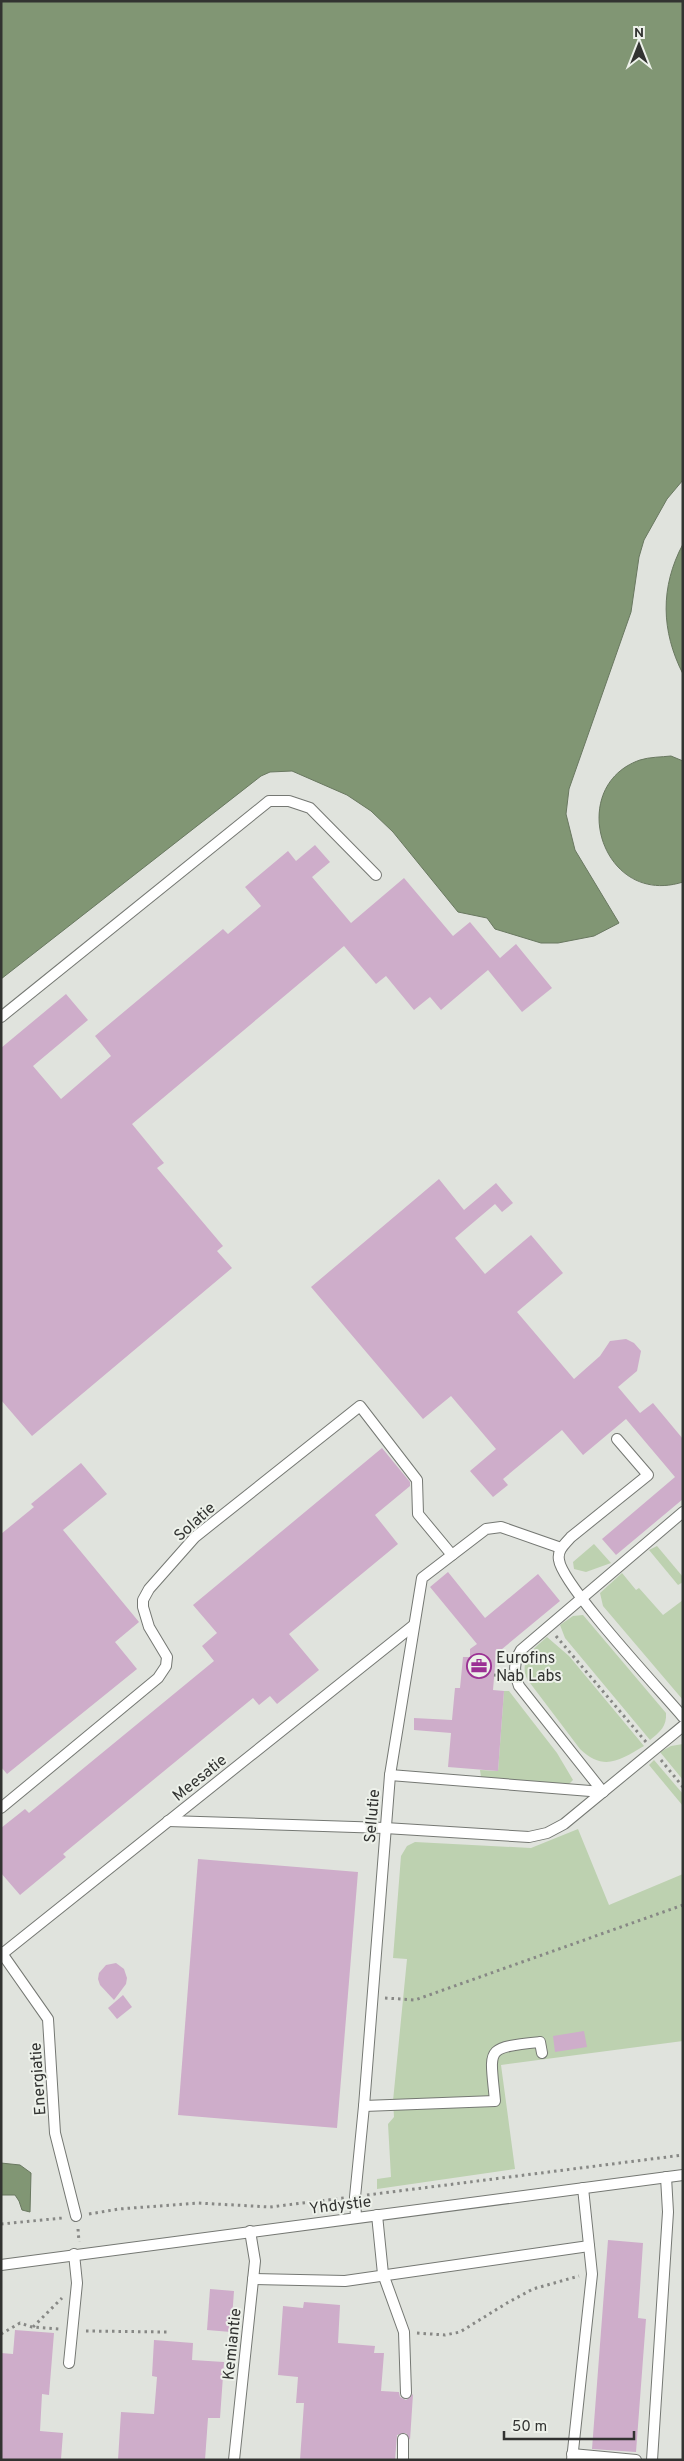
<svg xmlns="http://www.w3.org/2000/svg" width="684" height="2461" viewBox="0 0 684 2461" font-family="Overpass,sans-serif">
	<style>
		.green { fill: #bdd1b0 }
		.water { fill: #819674; stroke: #697860 }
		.building { fill: #ceadca }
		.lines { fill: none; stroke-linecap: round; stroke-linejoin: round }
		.lane-casing { stroke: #757873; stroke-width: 12 }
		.path { stroke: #878885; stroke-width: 3; stroke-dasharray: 2.5 4; stroke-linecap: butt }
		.lane { stroke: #fff; stroke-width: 10 }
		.labels { text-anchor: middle; stroke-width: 4; stroke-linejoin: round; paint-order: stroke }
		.street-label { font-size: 16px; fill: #323331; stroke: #edf1ea }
		.poi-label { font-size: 16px; fill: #323331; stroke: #edf1ea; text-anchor: start }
	</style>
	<rect width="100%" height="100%" fill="#e0e3dd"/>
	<g class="green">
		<path d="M594,1544L611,1563L586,1572L574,1569L573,1562Z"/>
		<path d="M657,1546L683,1577V1582L678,1585L649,1550Z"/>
		<path d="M622,1573L636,1590L639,1588L663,1615L683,1600V1700L603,1606L600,1593Z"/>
		<path d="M583,1615L666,1713C667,1726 660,1732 650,1740L565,1638L560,1625L573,1616Z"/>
		<path d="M547,1637L569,1656L644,1746C620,1760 604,1772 580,1749L527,1679C519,1660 533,1649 547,1637Z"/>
		<path d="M504,1691H509L557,1753L573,1780L567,1786L481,1777L480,1770L498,1771Z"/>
		<path d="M683,1744V1780L660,1752L671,1746Z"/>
		<path d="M654,1760L683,1794V1806L649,1765Z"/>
		<path d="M578,1829L609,1905L683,1874V2041L501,2065L515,2169L377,2189V2179L391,2177L388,2124L394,2117L393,2101L407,1959L393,1958L401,1856L407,1846L415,1842L531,1848Z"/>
	</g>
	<g class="water">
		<path d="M1,1H683V480L667,499L644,540L639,557L631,612L569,789L566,814L575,850L619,923L594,936L558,943H541L495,929L487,918L458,912L393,832L371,811L347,795L292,771L270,772L261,776L1,979Z"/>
		<path d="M683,544V674C661,631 660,587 683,544Z"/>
		<path d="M671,756L683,761V882C601,908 565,786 640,760C649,757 662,757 671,756Z"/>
		<path d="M1,2163L20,2165L31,2173L30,2212L22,2210L19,2201L15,2195H1Z"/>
	</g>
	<g class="building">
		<path d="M315,845L330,862L312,877L351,923L404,878L453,936L470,922L500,958L516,944L552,988L522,1012L488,970L441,1010L430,997L414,1010L386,976L376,984L344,946L132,1124L164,1163L157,1168L223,1246L217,1251L232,1268L32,1436L1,1400V1048L66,994L88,1020L33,1066L61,1099L111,1056L95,1036L223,929L228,934L261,906L245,887L288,851L296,861Z"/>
		<path d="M439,1179L464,1210L496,1183L513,1203L502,1212L495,1204L455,1238L485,1274L531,1235L563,1273L517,1312L574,1379L600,1356L610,1341L626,1339L634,1343L641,1351L637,1371L618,1387L640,1413L653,1403L683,1439V1499L616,1555L602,1539L675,1477L626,1419L583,1455L562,1430L503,1479L508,1485L493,1497L470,1471L496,1449L451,1396L423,1419L311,1287Z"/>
		<path d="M382,1448L410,1482V1486L375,1515L398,1544L289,1634L319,1670L277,1704L270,1696L259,1705L253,1698L63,1854L66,1857L20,1895L1,1873V1828L25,1809L29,1813L214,1661L202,1646L217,1633L193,1605Z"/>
		<path d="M81,1463L107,1494L63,1530L139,1622L115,1642L137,1669L7,1774L1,1767V1534L34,1507L31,1504Z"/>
		<path d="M448,1572L485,1618L538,1574L560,1601L496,1654L493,1690L504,1691L498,1771L448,1767L451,1733L414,1730V1718L452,1720L455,1688H460L463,1657H470V1649L477,1644L430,1587Z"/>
		<path d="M198,1859L358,1872L337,2128L178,2115Z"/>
		<path d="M116,1963L124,1969L127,1978L126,1984L114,2000L100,1985L98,1979L99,1973L106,1965Z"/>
		<path d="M123,1995L132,2007L117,2019L108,2008Z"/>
		<path d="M584,2031L587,2047L555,2052L553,2036Z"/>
		<path d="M608,2240L643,2243L638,2318L646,2319L636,2452L592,2449Z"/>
		<path d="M210,2289L234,2291L231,2332L207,2330Z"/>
		<path d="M304,2302L340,2305L338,2343L375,2346L374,2353H384L381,2391L399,2392L400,2397L406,2400L413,2394L410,2440L406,2433L397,2435L395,2460H300L304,2403H296L298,2377L278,2375L283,2306L303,2308Z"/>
		<path d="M15,2330L54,2333L49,2395L42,2394L40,2431L63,2433L61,2459L1,2460V2353L13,2354Z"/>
		<path d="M154,2340L193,2343L192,2360L224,2362L220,2418H208L205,2460H118L121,2412L154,2414L157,2377L152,2376Z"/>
	</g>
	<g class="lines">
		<defs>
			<g id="lane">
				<path d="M1,1017L269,801H289L310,808L376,875"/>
				<path d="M617,1439L648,1475L571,1537C565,1544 557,1550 559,1560C562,1585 661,1691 683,1717"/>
				<path d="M390,1775L603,1792"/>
				<path d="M603,1792L519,1686C514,1672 513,1663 521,1650L683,1512"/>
				<path d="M1,1808L158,1678L166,1666L167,1657L149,1627L143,1607V1600L149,1589L195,1537L360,1406L417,1480L418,1514L452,1555"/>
				<path d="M168,1821L385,1828L529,1837L547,1833L564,1824L683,1726"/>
				<path d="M1,1952L48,2019L55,2133L76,2216"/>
				<path d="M2,1954L414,1625"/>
				<path d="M364,2106L495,2101C490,2047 484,2048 540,2042L542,2053"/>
				<path d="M377,2215L383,2274L404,2332L406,2393"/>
				<path d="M356,2217L355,2197L364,2106L390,1775L422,1578L486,1529L501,1527L561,1548"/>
				<path d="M1,2265L683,2175"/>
				<path d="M253,2279L345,2281L589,2246"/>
				<path d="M69,2363L77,2283L74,2254"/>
				<path d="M572,2454L636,2460"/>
				<path d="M234,2460L255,2261L250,2231"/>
				<path d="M403,2460V2439"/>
				<path d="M572,2460L592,2274L583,2188"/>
				<path d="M652,2460L668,2212L666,2177"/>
			</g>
		</defs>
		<use href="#lane" class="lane-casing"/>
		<g class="path">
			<path d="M556,1636L646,1742"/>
			<path d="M494,1675L503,1676"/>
			<path d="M661,1760L683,1787"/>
			<path d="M385,1998L415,2000L683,1905"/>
			<path d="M367,2195L683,2155"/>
			<path d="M89,2214L119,2209L198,2203L270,2207L344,2198"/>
			<path d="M1,2224L63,2218"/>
			<path d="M78,2229L79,2242"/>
			<path d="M33,2327L62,2298"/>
			<path d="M86,2331L167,2332"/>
			<path d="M417,2333L445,2335L460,2332L507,2303L533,2289L579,2276"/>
			<path d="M1,2334L20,2323L32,2327L60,2329"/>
		</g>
		<use href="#lane" class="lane"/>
	</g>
	<defs>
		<symbol id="office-ring" viewBox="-11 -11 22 22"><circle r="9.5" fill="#edf1ea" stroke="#9b3194" stroke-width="1.5"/><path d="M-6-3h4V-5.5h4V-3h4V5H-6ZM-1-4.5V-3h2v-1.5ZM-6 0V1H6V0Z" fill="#9b3194"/></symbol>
	</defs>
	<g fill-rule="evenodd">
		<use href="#office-ring" x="465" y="1652" width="28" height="28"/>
	</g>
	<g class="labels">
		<g class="street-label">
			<text transform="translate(194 1521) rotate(-42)" y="6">Solatie</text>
			<text transform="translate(199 1777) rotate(-39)" y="6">Meesatie</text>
			<text transform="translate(371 1816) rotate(-85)" y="6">Sellutie</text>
			<text transform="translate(37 2079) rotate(-94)" y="6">Energiatie</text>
			<text transform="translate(340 2204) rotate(-7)" y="6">Yhdystie</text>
			<text transform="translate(231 2344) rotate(-84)" y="6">Kemiantie</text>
		</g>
		<g class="poi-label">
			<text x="496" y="1663">Eurofins<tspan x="496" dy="18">Nab Labs</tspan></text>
		</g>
	</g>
	<rect width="684" height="2461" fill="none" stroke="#323331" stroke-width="5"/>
	<g transform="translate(639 45)" stroke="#edf1ea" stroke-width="4" paint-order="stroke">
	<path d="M0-4L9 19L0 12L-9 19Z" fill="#323331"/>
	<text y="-8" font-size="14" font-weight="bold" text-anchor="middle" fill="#323331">N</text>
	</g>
	<path d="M504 2431v8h130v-8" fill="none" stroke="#323331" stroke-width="2.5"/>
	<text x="512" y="2431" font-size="15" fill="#323331" stroke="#edf1ea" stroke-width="4" paint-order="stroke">50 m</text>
</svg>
